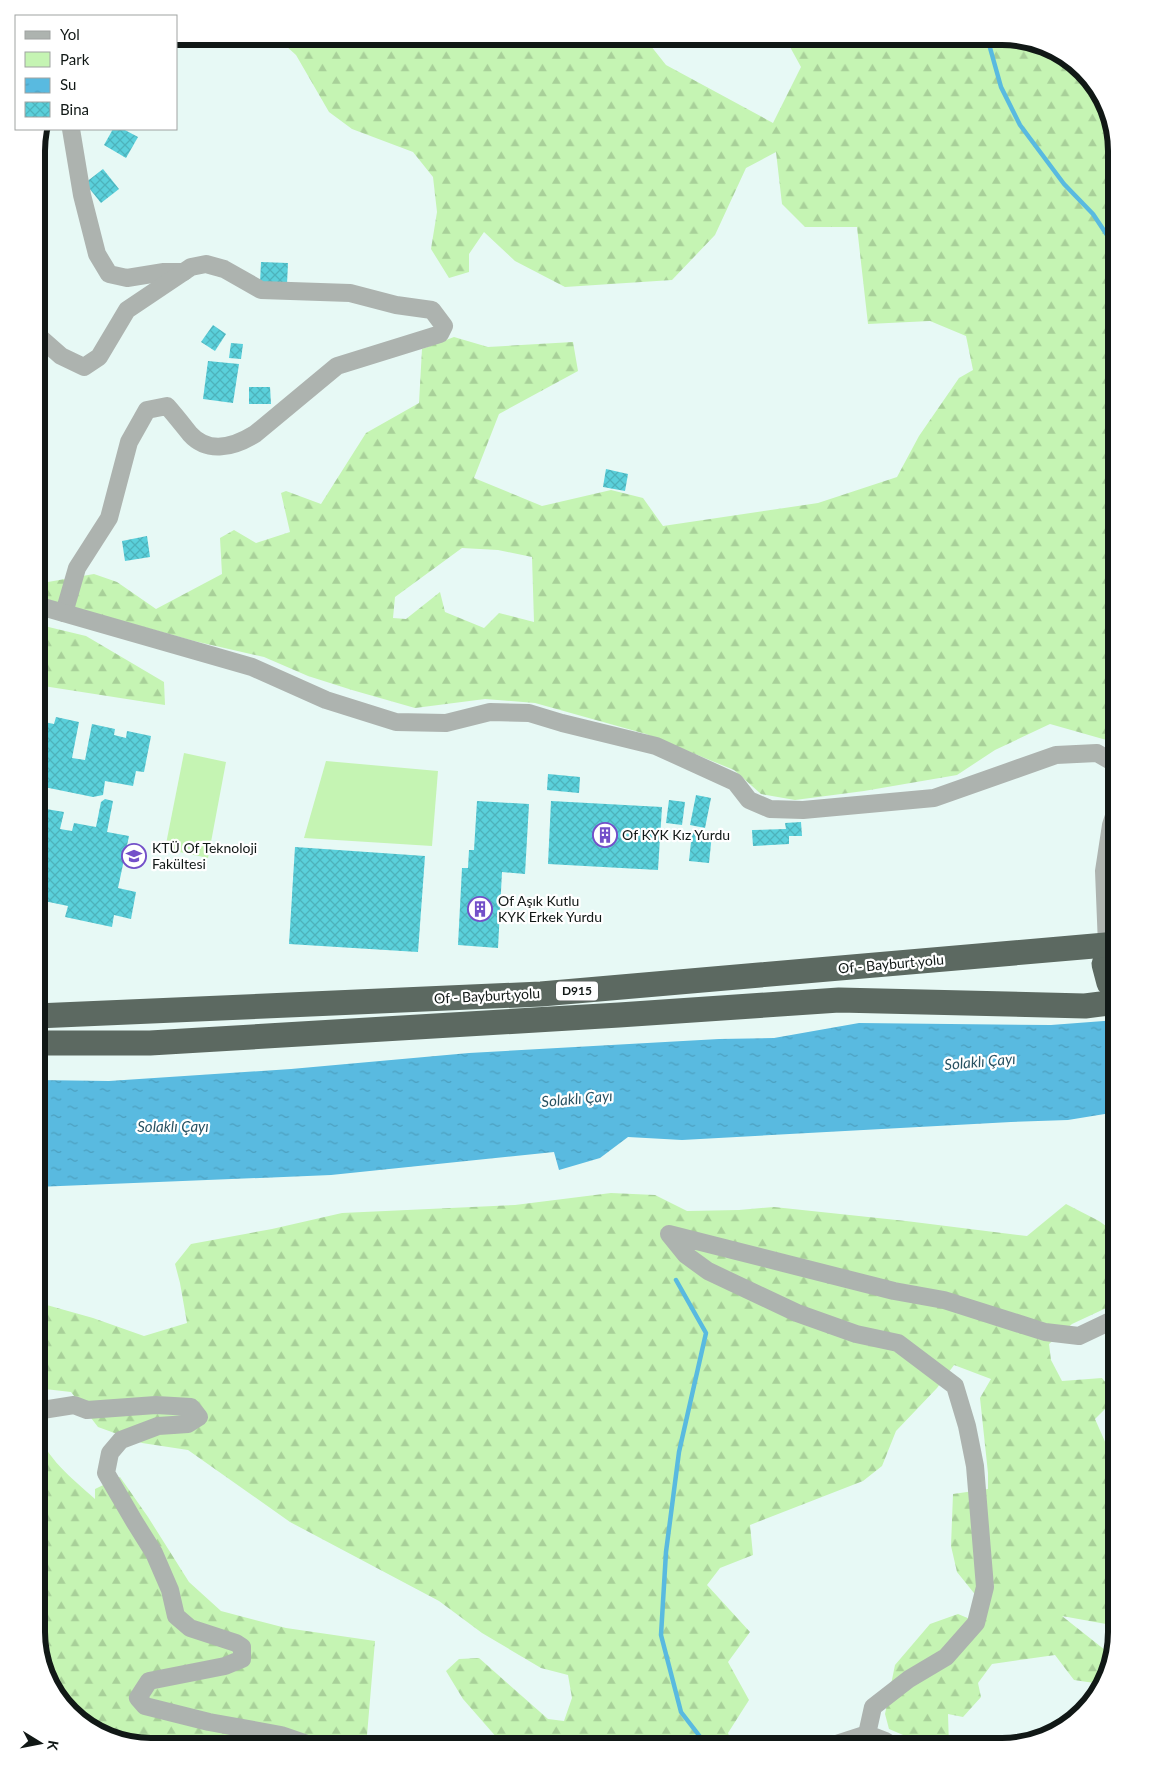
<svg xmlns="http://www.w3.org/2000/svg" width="1153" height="1783" viewBox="0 0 1153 1783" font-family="Lato,sans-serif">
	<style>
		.forest { fill: url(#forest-firs); fill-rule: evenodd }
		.green { fill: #c5f4b3 }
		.water { fill: url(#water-ripples) }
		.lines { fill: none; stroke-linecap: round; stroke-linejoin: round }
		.stream { stroke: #59bae0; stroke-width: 4.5 }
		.building { fill: url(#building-cross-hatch) }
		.minor { stroke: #adb3af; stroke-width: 18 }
		.highway { stroke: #5c6961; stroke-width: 25 }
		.labels { text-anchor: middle; stroke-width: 4.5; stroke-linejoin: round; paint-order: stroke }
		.shield { fill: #fff; stroke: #585d5c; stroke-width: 1 }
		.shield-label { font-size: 12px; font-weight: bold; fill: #111816 }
		.poi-label { font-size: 14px; fill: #111816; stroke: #fff; text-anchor: start }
		.street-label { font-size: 14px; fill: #111816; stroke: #fff }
		.water-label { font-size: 15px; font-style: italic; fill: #285262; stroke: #fff }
		.rim { fill: none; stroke: #111816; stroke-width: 6 }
	</style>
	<defs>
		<pattern id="forest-firs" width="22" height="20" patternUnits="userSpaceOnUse" patternTransform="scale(1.25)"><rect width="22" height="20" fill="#c5f4b3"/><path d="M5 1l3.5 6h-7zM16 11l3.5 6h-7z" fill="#a8d099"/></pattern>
		<pattern id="water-ripples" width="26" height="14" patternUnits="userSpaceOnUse" patternTransform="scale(1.25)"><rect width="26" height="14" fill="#59bae0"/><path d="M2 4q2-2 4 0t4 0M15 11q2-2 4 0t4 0" fill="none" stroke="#4c9fbf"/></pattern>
		<pattern id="building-cross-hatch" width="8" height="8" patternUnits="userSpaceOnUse" patternTransform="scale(1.25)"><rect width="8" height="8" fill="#5ad0db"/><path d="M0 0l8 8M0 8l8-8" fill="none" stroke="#4db2bb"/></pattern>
	</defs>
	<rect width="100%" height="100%" fill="#e7f9f5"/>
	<g class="forest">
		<path d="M275,36H643L666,65L773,123L801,67L784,36L1010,37L1065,55L1105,100L1117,151V743L1050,724L995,750L957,775L864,791L795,800L761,794L734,770L646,734L535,703L485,699L415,708L352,690L308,676L264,657L194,641L36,597V581L42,583L94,574L117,582L156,609L222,574L220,538L234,530L256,543L290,532L281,493L286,491L321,504L366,433L419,403L422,349L454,337L488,347L573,342L578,371L499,414L474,478L542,506L611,490L643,498L663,526L818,503L897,477L919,436L959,378L973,370L966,336L930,321L868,324L857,227H805L782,204L776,152L746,168L715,235L672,280L565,287L515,261L484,232L469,254V272L449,278L431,249L437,212L433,177L413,152L352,129L329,112L296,55ZM462,548L498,550L532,557L534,622L499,613L484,628L445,612L440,592L406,619L393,618L395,597Z"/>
		<path d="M36,624L86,636L164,682L165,705L37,685Z"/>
		<path d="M611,1193L655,1195L687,1211L739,1210L774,1207L906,1221L1027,1236L1066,1204L1099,1221L1117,1234V1303L1072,1324L1049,1344L1051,1360L1062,1381L1102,1378L1117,1397L1095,1419L1117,1469V1626L1062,1616L1110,1654L1101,1684L1074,1680L1055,1655L992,1664L978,1683L981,1697L963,1717L948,1714L949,1747H925L922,1743L889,1729L885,1714L895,1665L930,1624L958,1614L982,1624L986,1608L957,1572L951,1546L953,1494L988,1489V1473L980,1398L991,1379L954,1365L937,1388L896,1431L882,1466L863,1481L750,1525L753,1555L720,1568L707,1585L750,1632L728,1662L749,1700L728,1733L733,1747H505L463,1699L446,1671L459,1659L479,1658L548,1719L564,1721L572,1698L568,1675L541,1668L482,1633L439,1601L290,1522L188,1450L142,1443L98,1427L71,1392L36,1388V1302L93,1318L144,1336L187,1323L180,1283L175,1264L191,1244L272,1229L342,1213L515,1205Z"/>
		<path d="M36,1427C45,1458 72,1478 95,1499V1489L120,1477L148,1517L189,1582L221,1611L286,1628L375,1641L366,1747H144L88,1728L48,1683L36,1632Z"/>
	</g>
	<g class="green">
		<path d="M184,753L226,762L208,858L165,849Z"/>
		<path d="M326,761L438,771L432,846L304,838Z"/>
	</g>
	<path class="water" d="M1117,1020V1112L1068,1120L1011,1122L682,1140L628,1137L600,1158L559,1170L554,1152L331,1175L36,1187V1080L109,1081L291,1069L469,1053L719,1039L774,1038L859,1023L1051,1025Z"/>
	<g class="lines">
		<g class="stream">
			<path d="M987,37L1001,87L1020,125L1064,184L1093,214L1117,250"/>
			<path d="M676,1280L706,1333L679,1452L666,1552L661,1635L681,1712L708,1747"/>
		</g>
	</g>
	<g class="building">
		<path d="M113,129H123L138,137L126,158L104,145Z"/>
		<path d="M103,169L119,189L101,203L85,183Z"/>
		<path d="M261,262L288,263L287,284L260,283Z"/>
		<path d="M213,325L226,334L215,351L201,342Z"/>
		<path d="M231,343L243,344L241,359L229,358Z"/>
		<path d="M208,361L239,364L233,403L203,399Z"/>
		<path d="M249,387H270L271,404H249Z"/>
		<path d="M606,469L628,474L625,491L603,487Z"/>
		<path d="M147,536L150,557L125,561L122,541Z"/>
		<path d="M36,713L45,715L44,722L54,724L56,717L79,722L72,758L85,760L92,724L115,729L114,735L126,738L127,731L151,736L144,772L136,771L133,786L105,781L103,795L93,797L44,787L40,808L64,812L60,829L72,831L74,823L96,827L101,802L105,799L113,801L107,832L129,836L118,888L136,892L131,919L114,915L112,927L65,917L68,906L44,901L46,892L36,890Z"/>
		<path d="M548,774L580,777L579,793L547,790Z"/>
		<path d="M696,795L711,798L705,828L690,825Z"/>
		<path d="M669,800L685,802L682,825L666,823Z"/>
		<path d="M477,801L529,804L525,874L502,872L498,948L458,945L462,868H468L469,850H474Z"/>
		<path d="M551,801L662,807L658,870L548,864Z"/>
		<path d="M801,822L802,836H789V844L753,846L752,830L786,829L785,823Z"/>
		<path d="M692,832L712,834L709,863L689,861Z"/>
		<path d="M295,847L425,856L418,952L289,944Z"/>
	</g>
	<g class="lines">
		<g class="minor">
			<path d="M71,129L82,195L97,254L109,274L127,278L164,272H184"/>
			<path d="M36,334L61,356L84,367L99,357L127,310L191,267L206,264L224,269L261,290L350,293L396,305L432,310L444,326L440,334L337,366L255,434C234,447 208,454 190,434C182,424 175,415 167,406L147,410L129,442L109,518L77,568L64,613"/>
			<path d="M36,605L252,667L326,700L396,722L446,723L490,712L529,713L562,723L656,746L735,782L749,800L770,809L803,810L934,798L1056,755L1097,753L1116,764L1117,772"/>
			<path d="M1107,945L1104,871L1111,825L1117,807"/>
			<path d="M36,1411L74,1405L87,1410L156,1405L191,1407L199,1417L188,1424L158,1426L121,1440L110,1453L106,1473L134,1521L154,1553L170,1590L176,1616L190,1628L236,1643L242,1647V1659L225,1666L149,1681L138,1698L145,1706L209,1722L281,1735L316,1747"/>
			<path d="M827,1747L867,1734"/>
			<path d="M895,1747L885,1741L867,1734L873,1707L909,1679L946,1657L976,1623L985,1587L975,1466L967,1426L955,1386L898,1343L856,1334L797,1313L708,1271L686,1255L669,1234L894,1291L944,1300L1045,1332L1079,1336L1117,1318"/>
		</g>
		<g class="highway">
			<path d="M1113,945L1104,964L1109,983L1117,990"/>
			<path d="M36,1016L541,994L1117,944"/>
			<path d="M36,1043H150L619,1015L839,1000L1085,1006L1117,1002"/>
		</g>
	</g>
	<defs>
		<symbol id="building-ring" viewBox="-11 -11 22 22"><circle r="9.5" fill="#fff" stroke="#7350c9" stroke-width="1.5"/><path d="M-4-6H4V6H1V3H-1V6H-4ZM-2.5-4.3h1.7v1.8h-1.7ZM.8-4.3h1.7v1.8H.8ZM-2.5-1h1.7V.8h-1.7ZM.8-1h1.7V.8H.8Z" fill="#7350c9"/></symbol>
		<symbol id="university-ring" viewBox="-11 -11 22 22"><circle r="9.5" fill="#fff" stroke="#7350c9" stroke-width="1.5"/><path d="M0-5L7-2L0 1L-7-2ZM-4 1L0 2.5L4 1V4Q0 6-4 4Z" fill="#7350c9"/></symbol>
	</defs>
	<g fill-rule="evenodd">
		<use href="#building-ring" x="591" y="821" width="28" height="28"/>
		<use href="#university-ring" x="120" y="842" width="28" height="28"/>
		<use href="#building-ring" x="466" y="895" width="28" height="28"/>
	</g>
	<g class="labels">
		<rect class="shield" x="556" y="981.5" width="42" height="19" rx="4"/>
		<g class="shield-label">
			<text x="577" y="995">D915</text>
		</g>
		<g class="poi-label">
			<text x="622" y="840">Of KYK Kız Yurdu</text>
			<text x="152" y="853">KTÜ Of Teknoloji<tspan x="152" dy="16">Fakültesi</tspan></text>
			<text x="498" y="906">Of Aşık Kutlu<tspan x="498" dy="16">KYK Erkek Yurdu</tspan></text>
		</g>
		<g class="street-label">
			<text transform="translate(891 964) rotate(-5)" y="5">Of - Bayburt yolu</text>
			<text transform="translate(487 996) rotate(-3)" y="5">Of - Bayburt yolu</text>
		</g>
		<g class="water-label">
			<text transform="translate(980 1062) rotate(-5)" y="5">Solaklı Çayı</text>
			<text transform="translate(577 1099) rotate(-5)" y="5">Solaklı Çayı</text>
			<text x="173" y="1132">Solaklı Çayı</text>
		</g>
	</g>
	<path d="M0 0H1153V1783H0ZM151 45H1002A106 106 0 0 1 1108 151V1632A106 106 0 0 1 1002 1738H151A106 106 0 0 1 45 1632V151A106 106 0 0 1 151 45Z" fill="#fff" fill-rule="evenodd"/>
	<path class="rim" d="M151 45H1002A106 106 0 0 1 1108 151V1632A106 106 0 0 1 1002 1738H151A106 106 0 0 1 45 1632V151A106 106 0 0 1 151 45Z"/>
	<rect x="15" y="15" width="162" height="115" fill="#ffffff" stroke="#a0a3a2"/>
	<rect x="25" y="31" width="25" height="8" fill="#adb3af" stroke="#a0a3a2"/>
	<text x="60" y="40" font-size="15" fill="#111816">Yol</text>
	<rect x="25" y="52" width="25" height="15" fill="#c5f4b3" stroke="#a0a3a2"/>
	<text x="60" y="65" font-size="15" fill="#111816">Park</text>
	<rect x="25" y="78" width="25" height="15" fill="url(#water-ripples)" stroke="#a0a3a2"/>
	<text x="60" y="90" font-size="15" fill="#111816">Su</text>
	<rect x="25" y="102" width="25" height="15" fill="url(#building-cross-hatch)" stroke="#a0a3a2"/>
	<text x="60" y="115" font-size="15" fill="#111816">Bina</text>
	<g transform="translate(40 1743) rotate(100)" stroke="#ffffff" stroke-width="4" paint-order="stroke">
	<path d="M0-4L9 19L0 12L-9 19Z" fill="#111816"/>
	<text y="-8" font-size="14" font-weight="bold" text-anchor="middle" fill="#111816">K</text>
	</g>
</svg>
